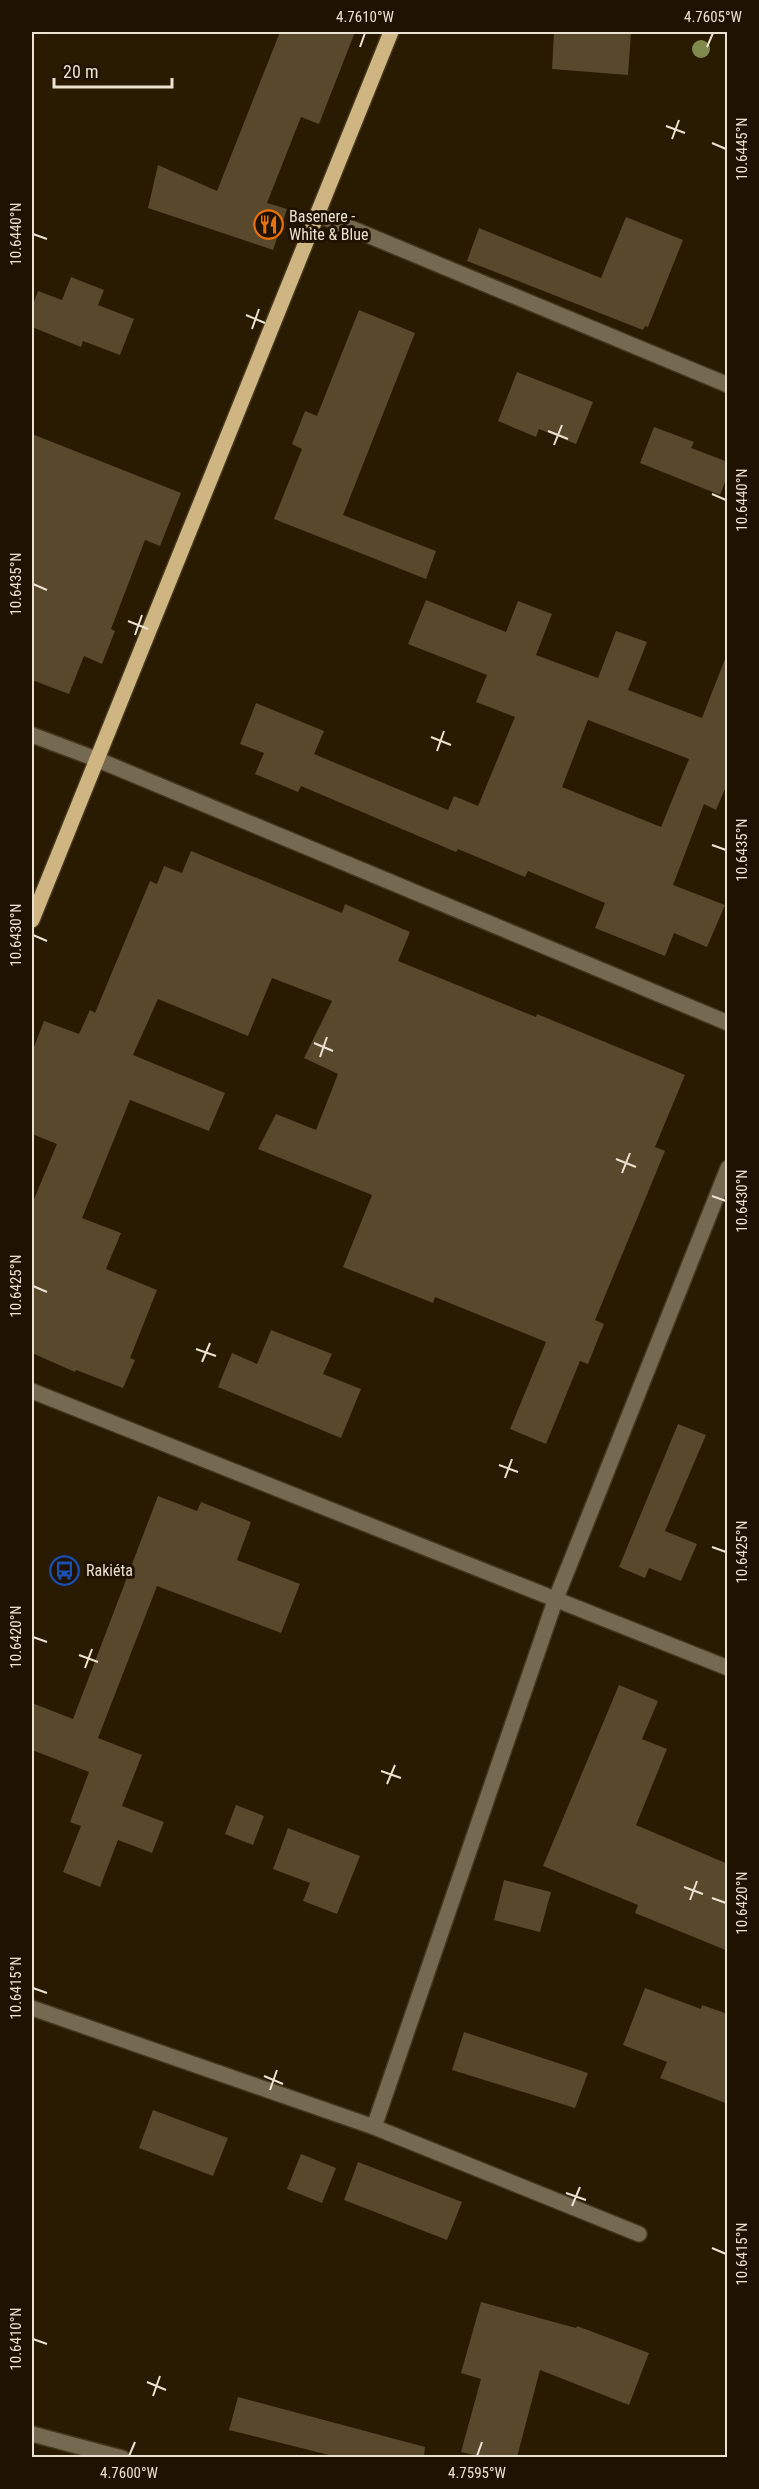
<svg xmlns="http://www.w3.org/2000/svg" width="759" height="2489" viewBox="0 0 759 2489" font-family="'Roboto Condensed',sans-serif">
	<style>
		.building { fill: #58482c; fill-rule: evenodd }
		.lines { fill: none; stroke-linecap: round; stroke-linejoin: round }
		.minor-casing { stroke: #44371e; stroke-width: 18 }
		.major-casing { stroke: #44371e; stroke-width: 18 }
		.minor { stroke: #756951; stroke-width: 15 }
		.major { stroke: #ceb582; stroke-width: 15 }
		.tree { fill: #818a4d }
		.ticks { fill: none; stroke: #ece2d2; stroke-width: 2 }
		.labels { text-anchor: middle; stroke-width: 6; stroke-linejoin: round; paint-order: stroke }
		.poi-label { font-size: 16px; fill: #ece2d2; stroke: #201200; text-anchor: start }
		.neatline { fill: none; stroke: #ece2d2; stroke-width: 2 }
		.ticks-label { font-size: 15px; text-anchor: middle; fill: #ece2d2 }
	</style>
	<rect width="100%" height="100%" fill="#291b01"/>
	<g class="building">
		<path d="M280,32H355L319,124L301,117L267,203L287,209L273,250L148,208L158,165L217,191Z"/>
		<path d="M554,32H631L628,75L552,69Z"/>
		<path d="M626,217L683,240L648,327L645,326L643,330L467,261L479,228L601,278Z"/>
		<path d="M71,277L104,290L98,305L134,319L120,355L83,341L81,347L32,327V307L38,291L62,300Z"/>
		<path d="M359,310L415,333L343,515L436,551L426,579L274,519L302,449L292,444L305,411L317,416Z"/>
		<path d="M517,372L593,402L576,444L539,429L536,437L498,421Z"/>
		<path d="M654,427L694,442L691,448L728,462V475L720,495L640,463Z"/>
		<path d="M32,434L181,493L160,546L145,540L111,629L115,631L102,664L84,656L69,694L32,680Z"/>
		<path d="M426,600L506,632L518,601L552,614L536,655L598,678L616,631L647,642L628,690L702,718L725,659H728V782L716,810L704,804L673,885L725,905L707,947L674,933L665,956L595,928L605,903L528,871L525,877L458,849L456,852L301,786L298,792L255,774L264,753L240,744L256,703L324,731L314,754L448,810L454,796L478,806L515,717L476,702L487,675L408,644ZM588,720L689,759L661,827L562,787Z"/>
		<path d="M191,851L342,913L345,904L410,932L398,961L536,1017L537,1014L685,1075L655,1147L665,1151L595,1320L604,1324L588,1364L580,1361L546,1444L510,1429L546,1342L435,1297L433,1303L343,1267L372,1195L258,1149L276,1114L316,1130L338,1074L304,1058L332,1001L272,978L248,1036L158,999L133,1055L225,1093L209,1131L130,1100L82,1218L121,1233L106,1269L157,1290L130,1358L135,1360L123,1388L76,1370L75,1372L32,1353V1204L57,1144L32,1134V1052L44,1021L79,1034L90,1010L95,1013L150,881L157,884L164,866L182,873Z"/>
		<path d="M271,1330L332,1354L323,1374L361,1389L341,1438L218,1387L232,1353L257,1364Z"/>
		<path d="M678,1424L706,1435L665,1531L697,1544L681,1581L649,1568L645,1578L619,1567Z"/>
		<path d="M158,1496L197,1511L201,1502L251,1522L237,1560L300,1584L281,1633L157,1586L98,1738L142,1755L122,1806L164,1822L152,1853L118,1840L100,1887L63,1872L81,1826L70,1822L89,1772L32,1750V1703L73,1719Z"/>
		<path d="M619,1685L658,1701L642,1739L667,1749L636,1825L728,1864V1951L635,1913L638,1905L543,1866Z"/>
		<path d="M236,1805L264,1816L253,1845L225,1834Z"/>
		<path d="M288,1828L360,1856L337,1914L303,1901L310,1883L273,1869Z"/>
		<path d="M504,1880L551,1892L540,1932L494,1920Z"/>
		<path d="M645,1988L701,2009L702,2005L728,2014V2104L660,2078L667,2062L623,2045Z"/>
		<path d="M464,2032L588,2073L575,2108L452,2070Z"/>
		<path d="M153,2110L228,2138L213,2176L139,2148Z"/>
		<path d="M301,2154L336,2168L322,2203L287,2189Z"/>
		<path d="M358,2162L462,2202L447,2240L344,2200Z"/>
		<path d="M481,2302L576,2328L577,2326L649,2353L629,2405L540,2370L517,2457H482L461,2452L481,2379L461,2373Z"/>
		<path d="M238,2397L425,2447L424,2457H337L229,2430Z"/>
	</g>
	<g class="lines">
		<defs>
			<g id="minor">
				<path d="M317,214L728,385"/>
				<path d="M32,735L96,759L728,1023"/>
				<path d="M32,1391L728,1668"/>
				<path d="M32,2008L374,2127L639,2234"/>
				<path d="M374,2127L555,1601L728,1168"/>
				<path d="M32,2434L122,2458"/>
			</g>
			<path id="major" d="M32,920L391,32"/>
		</defs>
		<use href="#minor" class="minor-casing"/>
		<use href="#major" class="major-casing"/>
		<use href="#minor" class="minor"/>
		<use href="#major" class="major"/>
	</g>
	<circle class="tree" cx="701" cy="49" r="9"/>
	<path class="ticks" d="M360,47L365,33M707,47L713,33M666,126L685,133M672,139L679,120M712,143L726,149M33,234L47,239M246,315L265,323M252,329L259,309M548,431L568,439M554,445L562,425M712,494L726,500M33,584L47,590M128,621L148,629M135,635L142,615M431,737L451,745M437,751L444,731M712,845L726,850M33,935L47,941M314,1043L333,1051M320,1057L327,1037M616,1159L636,1167M622,1173L630,1153M712,1196L726,1201M33,1286L47,1292M196,1349L216,1356M202,1362L210,1343M499,1465L518,1472M505,1478L512,1459M712,1547L726,1552M33,1637L47,1642M79,1655L98,1662M85,1668L92,1649M381,1771L401,1778M387,1784L395,1765M684,1887L703,1894M712,1898L726,1903M690,1900L697,1881M33,1988L47,1993M264,2076L283,2084M270,2090L277,2070M566,2193L586,2200M572,2206L580,2187M712,2248L726,2254M33,2339L47,2344M147,2382L166,2390M153,2396L160,2376M129,2456L135,2442M477,2456L482,2442"/>
	<defs>
		<symbol id="restaurant-ring" viewBox="-11 -11 22 22"><circle r="9.5" fill="#201200" stroke="#e8710a" stroke-width="1.5"/><path d="M-5-6h1v4h1v-4h1v4h1v-4h1v5L-1.5 .5V6h-2V.5L-5-1ZM5-6V6H3V1.5H1.5Q1.5-4 5-6Z" fill="#e8710a"/></symbol>
		<symbol id="bus-ring" viewBox="-11 -11 22 22"><circle r="9.5" fill="#201200" stroke="#1a4fb4" stroke-width="1.5"/><path d="M-5-6H5V4H4V6H2V4H-2V6H-4V4H-5ZM-3.5-4V0h7V-4ZM-3.5 1.2v1.5H-2V1.2ZM2 1.2v1.5H3.5V1.2Z" fill="#1a4fb4"/></symbol>
	</defs>
	<g fill-rule="evenodd">
		<use href="#restaurant-ring" x="252" y="208" width="33" height="33"/>
		<use href="#bus-ring" x="48" y="1554" width="33" height="33"/>
	</g>
	<g class="labels">
		<g class="poi-label">
			<text x="289" y="222">Basenere -<tspan x="289" dy="18">White &amp; Blue</tspan></text>
			<text x="86" y="1576">Rakiéta</text>
		</g>
	</g>
	<rect width="759" height="2489" fill="none" stroke="#201200" stroke-width="66"/>
	<path d="M54 78v9h118v-9" fill="none" stroke="#ece2d2" stroke-width="3"/>
	<text x="63" y="78" font-size="18" fill="#ece2d2" stroke="#201200" stroke-width="4.5" paint-order="stroke">20 m</text>
	<rect x="33" y="33" width="693" height="2423" class="neatline"/>
	<g class="ticks-label">
		<text x="365" y="22">4.7610°W</text>
		<text x="713" y="22">4.7605°W</text>
		<text transform="translate(742 149) rotate(-90)" y="5">10.6445°N</text>
		<text transform="translate(16 234) rotate(-90)" y="5">10.6440°N</text>
		<text transform="translate(742 500) rotate(-90)" y="5">10.6440°N</text>
		<text transform="translate(16 584) rotate(-90)" y="5">10.6435°N</text>
		<text transform="translate(742 850) rotate(-90)" y="5">10.6435°N</text>
		<text transform="translate(16 935) rotate(-90)" y="5">10.6430°N</text>
		<text transform="translate(742 1201) rotate(-90)" y="5">10.6430°N</text>
		<text transform="translate(16 1286) rotate(-90)" y="5">10.6425°N</text>
		<text transform="translate(742 1552) rotate(-90)" y="5">10.6425°N</text>
		<text transform="translate(16 1637) rotate(-90)" y="5">10.6420°N</text>
		<text transform="translate(742 1903) rotate(-90)" y="5">10.6420°N</text>
		<text transform="translate(16 1988) rotate(-90)" y="5">10.6415°N</text>
		<text transform="translate(742 2254) rotate(-90)" y="5">10.6415°N</text>
		<text transform="translate(16 2339) rotate(-90)" y="5">10.6410°N</text>
		<text x="129" y="2478">4.7600°W</text>
		<text x="477" y="2478">4.7595°W</text>
	</g>
</svg>
